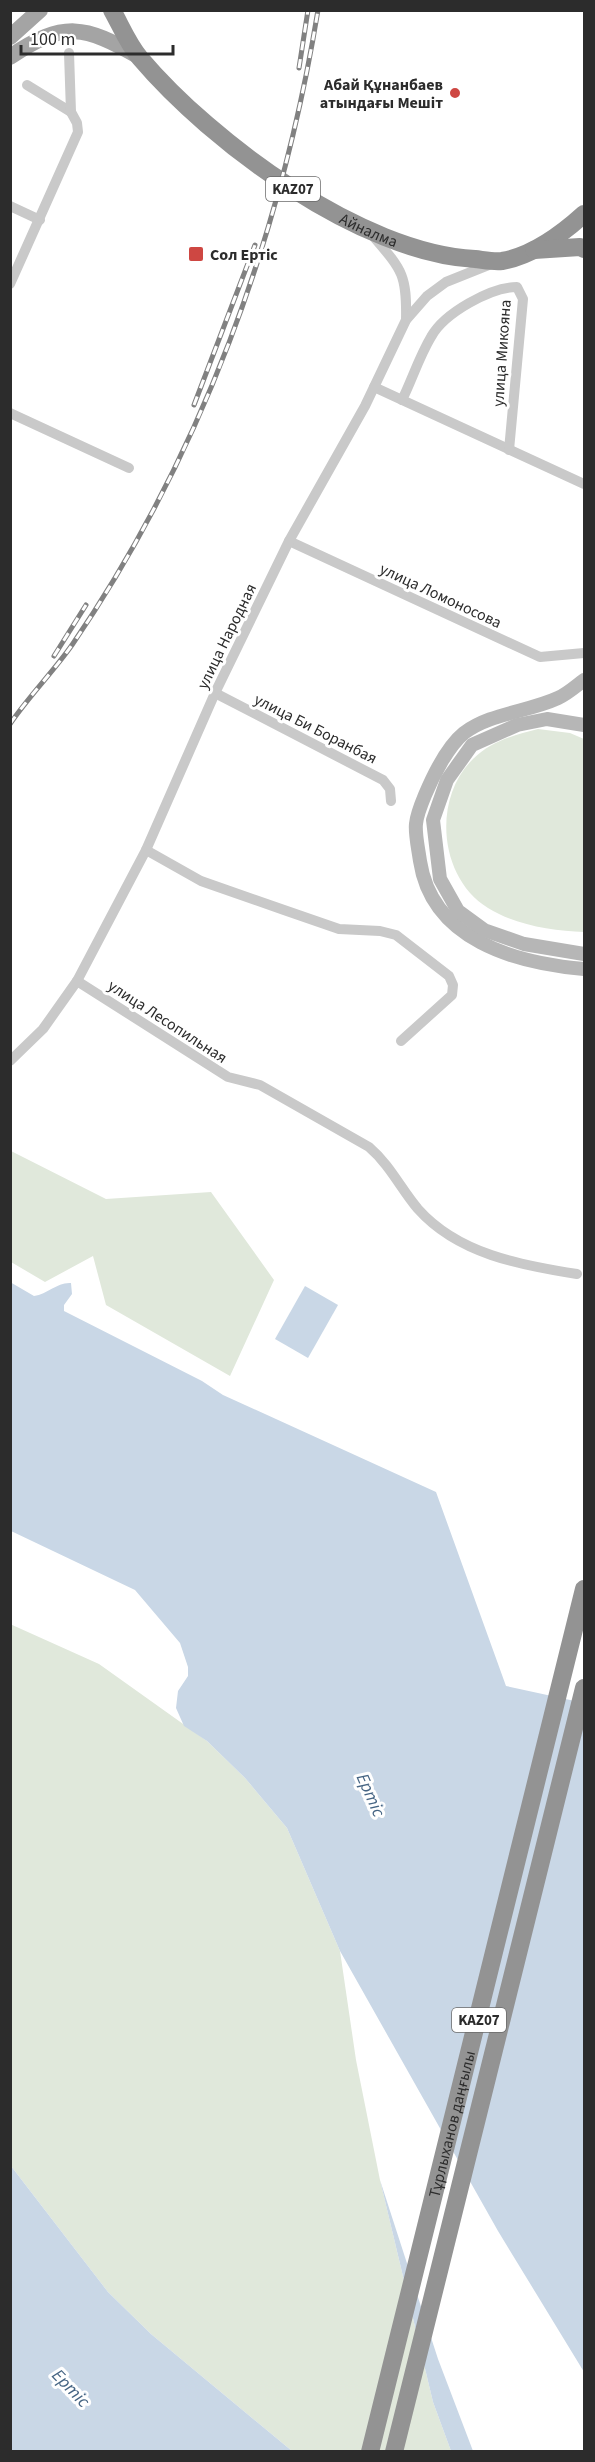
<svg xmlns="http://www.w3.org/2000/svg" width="595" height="2462" viewBox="0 0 595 2462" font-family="'Source Sans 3',sans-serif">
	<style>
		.green { fill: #e0e8db }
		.water { fill: #c9d7e6 }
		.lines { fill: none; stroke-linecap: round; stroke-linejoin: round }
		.street { stroke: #c9c9c9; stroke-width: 10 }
		.secondary { stroke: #b6b6b6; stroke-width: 14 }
		.primary { stroke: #a4a4a4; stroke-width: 16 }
		.highway { stroke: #939393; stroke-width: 18 }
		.rail-casing { stroke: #818181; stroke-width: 5 }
		.rail { stroke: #fff; stroke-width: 3; stroke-dasharray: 9; stroke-linecap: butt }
		.poi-dot { fill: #ce4742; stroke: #fff; stroke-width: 2 }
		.labels { text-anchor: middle; stroke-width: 6; stroke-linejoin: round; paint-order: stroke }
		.shield { fill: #fff; stroke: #6b6b6b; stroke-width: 1.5 }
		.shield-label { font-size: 15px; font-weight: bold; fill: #2c2c2c }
		.poi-label { font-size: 16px; font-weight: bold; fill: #2c2c2c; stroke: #fff; text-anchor: end }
		.street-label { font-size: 16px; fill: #2c2c2c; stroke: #fff }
		.water-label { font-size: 18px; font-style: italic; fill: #456483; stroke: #fff }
	</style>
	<rect width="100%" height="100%" fill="#fff"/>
	<g class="green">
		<path d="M538,729L570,733L584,739V932C553,931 515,925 488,908C439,878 432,799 473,759C491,741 514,735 538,729Z"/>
		<path d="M11,1151L106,1199L211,1192L274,1280L230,1376L106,1305L93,1256L45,1282L11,1262Z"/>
		<path d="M10,1624L99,1664L207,1741L245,1778L287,1828L340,1951L356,2060L380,2180L433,2402L451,2451H292L151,2334L108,2292L11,2166Z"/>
	</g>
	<g class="water">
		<path d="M10,1282L34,1296C48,1294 57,1282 71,1283L72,1294L64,1305V1311L202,1381L223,1395L436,1492L506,1686L584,1703V2372L498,2231L340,1951L287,1828L245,1778L207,1741L184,1726L176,1708L178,1691L188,1676V1667L180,1643L135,1590L11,1531Z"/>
		<path d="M305,1286L338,1305L308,1358L275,1339Z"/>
		<path d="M11,2166L108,2292L151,2334L292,2451H11Z"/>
		<path d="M380,2180L438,2359L473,2451H451L433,2402Z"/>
	</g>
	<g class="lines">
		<g class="street">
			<path d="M27,85L71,112"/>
			<path d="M10,206L40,220"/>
			<path d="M373,236C402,270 407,274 406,320"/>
			<path d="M10,284L78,132L77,123L71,112L69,53"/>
			<path d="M374,387L584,484"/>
			<path d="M402,400C412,380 419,357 431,337C444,313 491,287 517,287L523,299L509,450"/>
			<path d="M10,413L129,468"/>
			<path d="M289,541L540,657L584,653"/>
			<path d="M215,693L383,780L390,789L391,801"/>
			<path d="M146,850L201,881L284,910L339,929L380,931L396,935L449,976L453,985L452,995L401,1041"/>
			<path d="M77,981L228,1077L260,1085L369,1147C390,1165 401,1189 418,1209C458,1254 520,1265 577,1274"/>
			<path d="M10,1061L43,1029L77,981L146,850L215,693L289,541L365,406L406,320L427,296L446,282L491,264"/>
		</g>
		<g class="secondary">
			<path d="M584,680C576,686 567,694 558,698C528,712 490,713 464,733C448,746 433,776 425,795C412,826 415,828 420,861C432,940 515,963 584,969"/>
			<path d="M584,725L547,719L517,725L472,745L447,780L433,820L440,879L458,911L484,930L524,944L584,954"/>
		</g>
		<g class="primary">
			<path d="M10,37L40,10"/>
			<path d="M10,57C64,20 85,26 138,56"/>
		</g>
		<g class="highway">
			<path id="s1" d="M112,10C121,26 128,44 140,58C212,143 361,253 475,259C484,260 494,262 502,261C532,256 563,233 584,214"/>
			<path d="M534,250L580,247L584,249"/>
			<path id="s2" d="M370,2452L584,1589"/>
			<path d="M394,2452L584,1688"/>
		</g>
		<defs>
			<g id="rail">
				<path d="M299,68L308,10"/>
				<path d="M194,405L255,245"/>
				<path d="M54,656L86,605"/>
				<path d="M10,724C29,696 53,672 72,645C201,456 281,236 318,10"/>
			</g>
		</defs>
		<use href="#rail" class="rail-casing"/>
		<use href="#rail" class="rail"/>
	</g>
	<g class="poi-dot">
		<circle cx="455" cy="93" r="6"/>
		<rect x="188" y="246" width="16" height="16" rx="3"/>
	</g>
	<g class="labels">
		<g class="shield">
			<rect x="266" y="177" width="54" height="24" rx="4.5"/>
			<rect x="452" y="2008" width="54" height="24" rx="4.5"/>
		</g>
		<g class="shield-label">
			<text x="293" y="194">KAZ07</text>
			<text x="479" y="2025">KAZ07</text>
		</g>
		<g class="poi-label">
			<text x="443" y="90">Абай Құнанбаев<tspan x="443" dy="18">атындағы Мешіт</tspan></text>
			<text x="210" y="260" text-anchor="start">Сол Ертіс</text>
		</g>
		<g class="street-label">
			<text dy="6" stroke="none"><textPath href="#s1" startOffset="344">Айналма</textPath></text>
			<text transform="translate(501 353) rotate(-86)" y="6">улица Микояна</text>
			<text transform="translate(441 595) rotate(25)" y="6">улица Ломоносова</text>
			<text transform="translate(226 636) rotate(-64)" y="6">улица Народная</text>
			<text transform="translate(316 728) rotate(27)" y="6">улица Би Боранбая</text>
			<text transform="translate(168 1021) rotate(33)" y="6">улица Лесопильная</text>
			<text dy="6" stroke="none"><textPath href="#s2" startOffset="338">Тұрлыханов даңғылы</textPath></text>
		</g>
		<g class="water-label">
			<text transform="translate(371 1795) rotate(66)" y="6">Ертіс</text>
			<text transform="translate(71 2388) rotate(46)" y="6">Ертіс</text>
		</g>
	</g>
	<rect width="595" height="2462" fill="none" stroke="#2c2c2c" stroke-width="24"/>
	<path d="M21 45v9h152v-9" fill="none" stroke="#2c2c2c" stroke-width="3"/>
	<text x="30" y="45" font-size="18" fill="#2c2c2c" stroke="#ffffff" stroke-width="4.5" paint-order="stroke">100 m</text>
</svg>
